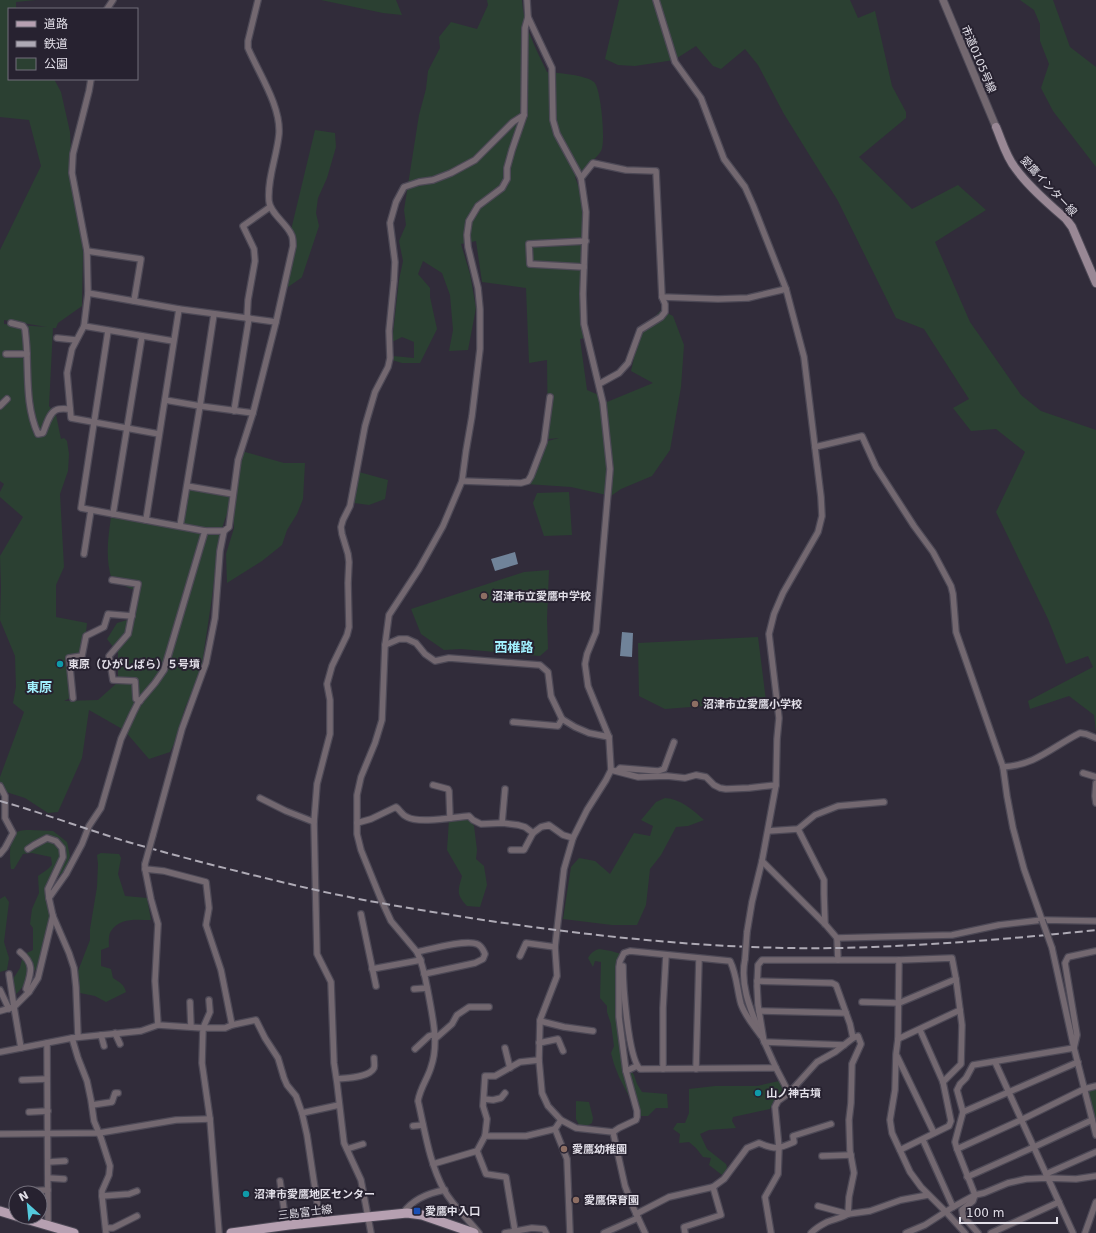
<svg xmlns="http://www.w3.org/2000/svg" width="1096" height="1233" viewBox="0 0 1096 1233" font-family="'DejaVu Sans','Noto Sans JP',sans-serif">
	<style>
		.green { fill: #2b4032; fill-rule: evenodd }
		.water { fill: #708399 }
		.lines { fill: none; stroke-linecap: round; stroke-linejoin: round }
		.minor-casing { stroke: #4d4956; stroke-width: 8 }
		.tertiary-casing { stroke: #4d4956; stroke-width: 9 }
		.secondary-casing { stroke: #4d4956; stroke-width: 10 }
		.primary-casing { stroke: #4d4956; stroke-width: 11 }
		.minor { stroke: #736870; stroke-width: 5.5 }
		.tertiary { stroke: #736870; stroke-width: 7 }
		.secondary { stroke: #998895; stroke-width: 8 }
		.primary { stroke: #b6a0b1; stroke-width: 9 }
		.rail { stroke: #aeaab5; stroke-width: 2; stroke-dasharray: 8 4; stroke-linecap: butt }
		.minor-bridge-casing { stroke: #4d4956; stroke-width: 8; stroke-linecap: butt }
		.minor-bridge { stroke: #736870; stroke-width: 5.5 }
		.education-dot { fill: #8d6e63; stroke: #272230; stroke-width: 1.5 }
		.culture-dot { fill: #0f9aa8; stroke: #272230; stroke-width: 1.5 }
		.transit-dot { fill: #1a4fb4; stroke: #272230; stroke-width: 1.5 }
		.labels { text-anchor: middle; stroke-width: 4; stroke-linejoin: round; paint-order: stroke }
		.street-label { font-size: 11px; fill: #e2dfe8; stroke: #272230 }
		.poi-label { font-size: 11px; font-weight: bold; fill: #e2dfe8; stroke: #272230; text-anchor: start }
		.quarter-label { font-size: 13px; font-weight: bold; fill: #a1f0fe; stroke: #272230 }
	</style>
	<rect width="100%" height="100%" fill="#312c3a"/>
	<g class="green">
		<path d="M0,0H36L16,2V7L17,9H9V79H54L61,92L70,132L72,173L83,252L82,306L58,323L56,328H53L49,406L56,415L61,439L64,438L67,441L69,454L68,471L60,494L64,567L56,585V617L87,623L86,632L79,654L68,657L72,697L64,701C75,701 86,700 98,700L118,682V653L107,639L117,623L127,620L128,632L136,591L112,580C105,558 108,539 111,517L156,524L180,526L187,488L233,497L223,525L217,552L212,597L201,671L185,708L174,744L170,752L149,759L124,730L89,710L82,758L58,812L48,813L25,798L3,791L0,787V777L24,712L13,703L16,687L15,656L0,620L1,587L0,556L23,517L0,497V492L4,484L0,481V250L41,166L29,120L0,117ZM4,320L47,327L4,324Z"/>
		<path d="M321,0H396L402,15L383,13Z"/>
		<path d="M487,0H522C523,25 536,49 547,72C558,73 586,75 594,82C601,88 606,143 601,151C599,156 580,172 575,177L582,196L585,338L580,339L587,390L601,396L607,402L653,383L631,371L634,358L637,336L661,310L673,316L684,345L681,387L670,450L652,476L621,489L611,496L571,487L526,484L548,441L559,438L548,439L547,360L529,363L526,288L482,282L476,241L461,244L470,274L476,308L468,350L449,351L453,330L450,295L442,273L423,261L418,274L430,288V297L437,329L420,363H402L392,360L393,356L414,358V342L402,337L392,342L399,280L403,261L399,241L406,225L404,210L419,115L426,89L428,71L440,48L439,37L451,22L477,29L488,5Z"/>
		<path d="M619,0H850L858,18L875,11L892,86L906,112V118L859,157L912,209L958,185L986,210L935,242L970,322L1021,395L1041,411L1096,430V733L1094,715L1069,696L1030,709L1028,701L1093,667L1088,656L1066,664L1048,619L996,512L1025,452L996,429L971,431L953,408L969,399L924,329L896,318L838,201L784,114L758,65L745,49L721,69L713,66L696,46L674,60L635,66L618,65L605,59Z"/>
		<path d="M1020,0H1053L1070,47L1096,67V167L1053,111L1041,88L1049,64L1040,41V24L1034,10Z"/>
		<path d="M315,130L335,133L336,147L327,178L318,198L316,213L319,226L302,277L301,278L288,287L285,272L293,242L291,230Z"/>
		<path d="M245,452L284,463H305L303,499L297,514L287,530L282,545L262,561L227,583L226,554L234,528L233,493L241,454Z"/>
		<path d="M359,472L388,480L385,499L369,505L354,503Z"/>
		<path d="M569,492L572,535L544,536L533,503L537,493Z"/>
		<path d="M549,570L547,619L548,649L540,656L461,649L444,650L421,634L411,609L524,572Z"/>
		<path d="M758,637L766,701L665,709L639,696L638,643Z"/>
		<path d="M665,798C681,799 693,810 704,820L688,826L676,827L661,855L650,869L646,905L637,925H612L563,919L571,867L579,858L595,861L610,874L634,833L650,836L653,826L641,820L656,802Z"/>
		<path d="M468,819L474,826L477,850L476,859L484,866L487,885L480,907L467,906C456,894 458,891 462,876L447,850L449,820Z"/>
		<path d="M30,830L53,831L67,842L70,856L65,871L53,880L50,901L51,916L39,968C24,975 28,984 16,994L13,979L20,968L23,955L33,950V928L30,924L32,909L39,893L38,876L48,869L52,865L51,857L32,853L23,854L14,869H11C10,860 8,837 17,832C21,830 26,830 30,830Z"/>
		<path d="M101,853L119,854L121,858L118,874L125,896L147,898L151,920C137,920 120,917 111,931C108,935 109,943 109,947L101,950V966L111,969L113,978C119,982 124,984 126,992L106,1002L95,996L80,993L78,971L90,940V929L97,887L98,864L97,855Z"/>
		<path d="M5,896L9,902L4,942L9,958L7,970L0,972V899Z"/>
		<path d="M599,949L611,951L621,954L618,963L623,1058L634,1075L637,1084L642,1092L667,1094L668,1108H656L648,1116H639L619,1077L614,1064L611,1053L614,1046L611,1024L607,1012V1006L600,998L601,962L595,961L593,967L588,958C591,953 593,951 599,949Z"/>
		<path d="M779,1081L784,1092L774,1100L770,1109L733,1117L732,1121L736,1128L709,1130L700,1134L707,1149L726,1164L727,1167L726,1170L722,1175L709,1165L711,1158L703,1157L696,1148L689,1142L679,1143L680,1134L673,1129L677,1123H685L689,1113V1089L715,1086H757Z"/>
		<path d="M1096,1086V1127L1084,1089Z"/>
		<path d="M576,1101L589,1102L593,1118L592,1123L585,1127L579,1125L576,1119Z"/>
	</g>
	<g class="water">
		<path d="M515,552L518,564L495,571L491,559Z"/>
		<path d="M622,632L633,633L632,657L620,656Z"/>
	</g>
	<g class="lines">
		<defs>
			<g id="minor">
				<path d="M656,0L675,62L701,98L724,159L745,187L753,205L786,289L804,357L821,497L822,516L818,532L783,593L774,614L769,634L779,718L777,739L776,785L762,861L752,902L747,932"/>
				<path d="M107,9L113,0"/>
				<path d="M528,17L552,68L553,120L557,134L581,178L586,212L583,294L584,324L603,403L610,469L596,632L587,654L585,664L588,686L609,737L611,770L606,780L587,810L573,838L564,869L555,947L557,976L540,1020L539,1060L542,1093L548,1106L561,1120L576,1128L613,1132L625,1186L633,1207L645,1233"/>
				<path d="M91,79L89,91L73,154L72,173L87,251L88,293L84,326L173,341"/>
				<path d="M581,178L593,163L626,170L656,171L662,297L718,299L748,298L786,289"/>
				<path d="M87,251L141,259L134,301"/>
				<path d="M584,267L530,264L529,244L586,241"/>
				<path d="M88,293L179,309L276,322"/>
				<path d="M247,318L248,300L255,261L254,249L243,226L270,207"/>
				<path d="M11,323L23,326L25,329C26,338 27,347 27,357C28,383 27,410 38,434L43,433C46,426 49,413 56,410C60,408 66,409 70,409"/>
				<path d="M84,326L72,349L67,373L71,418L159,434"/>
				<path d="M108,331L81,508L205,531H224L229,527L238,460L253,413L276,322L293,246C293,242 293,237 291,234C286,223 270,213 269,201C267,179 277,156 279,134C281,106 259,74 248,48V41L258,0"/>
				<path d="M57,338L76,340"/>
				<path d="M6,354H27"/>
				<path d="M599,384L619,373L628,363L640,330L661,317L665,312V304L662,297"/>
				<path d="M165,400L200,406L253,413"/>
				<path d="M0,406L7,399"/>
				<path d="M234,411L249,318"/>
				<path d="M815,447L862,436L876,467L914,526L933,552L951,586L953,594L956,632L1003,767L1007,796L1013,828L1024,869L1042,920"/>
				<path d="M462,481L521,483L528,481L531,476L544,442L550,397"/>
				<path d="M187,486L233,494"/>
				<path d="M113,514L142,336"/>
				<path d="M146,520L179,309"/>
				<path d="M180,526L200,406L214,314"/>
				<path d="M84,554L91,510"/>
				<path d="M112,580L138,584L128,634L109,656L113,680L135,681L136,699L140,701"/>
				<path d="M385,645L399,639H407L416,643L425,654L435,661L449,658L540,665L548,672L551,696L562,719L575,727L589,733L609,737"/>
				<path d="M73,698L69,658L82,656L86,636L104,627L108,614L132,616"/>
				<path d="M513,722L558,726L562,719"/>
				<path d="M1003,767C1036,765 1052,747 1080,733L1086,734L1096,738"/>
				<path d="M611,770L638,777L667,776L685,778L696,775L706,777L714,785L720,788L726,789L749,788L776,785"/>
				<path d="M617,771L620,768L658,771L664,769L674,742"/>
				<path d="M1083,773L1096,777"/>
				<path d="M1096,783L1095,796L1096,803"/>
				<path d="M433,785L448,789L449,791L450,818"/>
				<path d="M0,786L5,796V818L13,833L5,848L0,854"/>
				<path d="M260,798L286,811L314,822"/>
				<path d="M357,823L371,819L396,807C400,810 402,815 407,817C420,824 454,817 469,816L473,820L481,824L503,823L518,825L525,827L533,833L541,827L549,825L563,835L573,838"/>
				<path d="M502,823L505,789"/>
				<path d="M798,829L824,880V894L825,924"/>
				<path d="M768,831L798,829L815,815L838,806L884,802"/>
				<path d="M153,835L182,729L206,663L215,618L220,551L224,531"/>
				<path d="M28,849L34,845L47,838L56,841L62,848L63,857L48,889L49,898"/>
				<path d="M511,850H524L533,833"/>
				<path d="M762,861L825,924L837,938L838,960"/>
				<path d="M145,864V869L151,899L158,924L155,981L158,1025L203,1028L202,1063L210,1119L219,1233"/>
				<path d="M145,869L164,871L206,882L209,908L206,925L221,970L232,1025"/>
				<path d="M361,914L376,986"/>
				<path d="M837,938L952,935L999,925L1042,920L1096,921"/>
				<path d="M1052,948L1074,1048L1096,1135"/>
				<path d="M20,952C35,964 31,973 26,989L29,992"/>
				<path d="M417,952C431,949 466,939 477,944C482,946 483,950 485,954L483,959L475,963L424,974"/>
				<path d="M520,956L526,943L555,947"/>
				<path d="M745,959C740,983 749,1006 758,1028"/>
				<path d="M899,960L952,958L956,979L962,1025L961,1064L943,1082"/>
				<path d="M623,966C623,984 628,1058 640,1069L776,1068"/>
				<path d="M372,969L421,960"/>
				<path d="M757,981L832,983L836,985L850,1024L853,1038L835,1052L817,1062L789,1093L778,1101L775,1107L779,1148L778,1174L765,1197L771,1233"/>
				<path d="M414,989L427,988"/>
				<path d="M0,990L9,1009"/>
				<path d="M209,1000L210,1012L203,1028H225L232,1025L256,1020L265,1038L278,1058L284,1078L287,1085L296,1096L302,1113L307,1135L320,1222"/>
				<path d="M190,1002L191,1027"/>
				<path d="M862,1002L899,1003L956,979"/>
				<path d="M0,1011L14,1007L9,974"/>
				<path d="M759,1011L846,1013"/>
				<path d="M540,1021L564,1027L593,1031"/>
				<path d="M115,1033L120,1044"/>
				<path d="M101,1035L104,1046"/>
				<path d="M78,1037L76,987L74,968L69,953L53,916L49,898L66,874L82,844L89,826L101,808L121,739L133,713L138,703L155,683L164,670L205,531"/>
				<path d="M72,1038L78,1058L87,1081L91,1100L94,1121L101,1138L110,1166L109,1175L102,1191V1196L106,1233"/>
				<path d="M853,1038L858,1036L861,1044L852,1064L851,1103L849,1120L850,1151L854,1173L849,1197L848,1214L870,1211L901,1200L928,1195"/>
				<path d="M435,1039L452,1024L457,1015L469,1007H489"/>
				<path d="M763,1039L776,1068L789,1093"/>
				<path d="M898,1039L960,1010"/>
				<path d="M47,1043L48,1226"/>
				<path d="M539,1043L558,1039L563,1051"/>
				<path d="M844,1045L764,1042L758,1005L757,986L758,965L762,960H899L898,1039L896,1054L895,1090L890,1120L892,1133L910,1172L921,1187L946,1212L965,1233"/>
				<path d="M21,1048L14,1007L29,992L38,978L53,916"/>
				<path d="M505,1048L510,1068"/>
				<path d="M415,1049L429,1036L435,1034"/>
				<path d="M0,1052L72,1038L141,1031L158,1025"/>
				<path d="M897,1056L934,1133"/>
				<path d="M995,1062L1073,1233"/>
				<path d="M663,1069V1008L666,955"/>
				<path d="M696,1069L699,959"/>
				<path d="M626,1071L637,1066"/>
				<path d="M337,1079C346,1078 369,1078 374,1068C375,1065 374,1062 374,1058"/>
				<path d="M22,1080L47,1079"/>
				<path d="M484,1099L493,1100L501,1098L505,1093"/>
				<path d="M92,1105L112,1102L115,1093H118"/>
				<path d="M29,1112L48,1111"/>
				<path d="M963,1112L1078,1062"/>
				<path d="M302,1113L339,1105"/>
				<path d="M561,1120L555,1129L567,1159L570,1233"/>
				<path d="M413,1126L423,1125"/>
				<path d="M613,1132L619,1128L636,1120L637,1117V1111L626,1071L619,1017V967L620,961L624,953L630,951L730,961C737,975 737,990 741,1004C745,1016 754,1026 761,1036"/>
				<path d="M0,1134L99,1133L176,1120L210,1119"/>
				<path d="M485,1136H526L555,1129"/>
				<path d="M923,1140L953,1207"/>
				<path d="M347,1149L363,1144"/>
				<path d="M957,1149L1021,1120L1084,1089L1096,1086"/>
				<path d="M900,1150L949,1126L951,1121L943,1082L920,1030"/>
				<path d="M477,1151L486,1174L506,1177L515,1231"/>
				<path d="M822,1156L851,1155"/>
				<path d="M48,1162L65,1161"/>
				<path d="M433,1164L477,1151L485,1136L487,1119L483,1106L485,1076H495L520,1062L539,1060"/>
				<path d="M1046,1174L1096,1152"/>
				<path d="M967,1177L1034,1147L1092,1120"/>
				<path d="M48,1178L64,1179"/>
				<path d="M280,1181L284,1209L289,1225"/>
				<path d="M22,1191L48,1190"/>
				<path d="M102,1196L129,1194L137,1191"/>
				<path d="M818,1206L848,1214"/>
				<path d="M403,1213C413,1199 428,1193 445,1190"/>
				<path d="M636,1214L669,1197L713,1187L724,1179L747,1148L759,1143C776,1150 778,1149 794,1142L793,1136L831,1124"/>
				<path d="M106,1228H113L137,1216"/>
				<path d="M371,1233L361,1180L344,1143L337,1083L334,1063L331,982L317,954L314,822L317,784L330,734V700L327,684L332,666L347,635L349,627L348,583L349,562L348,554L342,534L341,527L343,520L350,506L365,426L375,392L388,367L390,358L389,331L394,281L395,262L390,223L396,202L404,187L419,182L433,180L451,173L475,160L513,122L524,115L525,28L528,17L527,0"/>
				<path d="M479,1233C468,1219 453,1206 444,1190C429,1162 425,1131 418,1101C420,1088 428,1078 431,1067C439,1044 433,1020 429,997C426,982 424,966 417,952L391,921L380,897L361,850L357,834V795L361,777L375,743L382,720L385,645L389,615L419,569L443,526L462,481L466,451L472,416L480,349V309L478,288L468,247L467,235L469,221L478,206L502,188L507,179V168L512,150L524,115"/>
				<path d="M505,1233L532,1228L544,1229L546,1233"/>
				<path d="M604,1233L638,1218"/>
				<path d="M685,1233L684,1227L721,1215L713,1187"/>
				<path d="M811,1233C816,1228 821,1225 827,1222C834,1219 842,1218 848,1214"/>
				<path d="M906,1233L925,1225L953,1207L975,1195L984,1193L1008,1183L1026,1179L1047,1178L1076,1179L1096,1176"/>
				<path d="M978,1233L963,1216L962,1210L973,1201L975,1195L957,1149L955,1142L963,1112L957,1090L960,1084L966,1078L973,1065L1074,1048L1077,1035L1065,963L1068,957L1096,951"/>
				<path d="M991,1233L1059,1202"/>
				<path d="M1085,1233L1096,1202"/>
			</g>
			<path id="tertiary" d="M943,0L996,127"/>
			<path id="secondary" d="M996,127C1002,141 1006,157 1016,169C1029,187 1049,204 1066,219L1072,227L1096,283"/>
			<g id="primary">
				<path d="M0,1211L16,1216"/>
				<path d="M19,1217L74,1233"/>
				<path d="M231,1233L289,1225L407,1213L422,1215L474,1233"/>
			</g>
		</defs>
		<use href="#minor" class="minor-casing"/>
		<use href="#tertiary" class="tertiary-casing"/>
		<use href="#secondary" class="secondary-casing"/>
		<use href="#primary" class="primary-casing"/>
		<use href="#minor" class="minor"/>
		<use href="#tertiary" class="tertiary"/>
		<use href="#secondary" class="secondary"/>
		<use href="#primary" class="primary"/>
		<path class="rail" d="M0,801C43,813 85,829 128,842C187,859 247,874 307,888C363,901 420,910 477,919C597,937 718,950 839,948C925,946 1011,939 1096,930"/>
		<defs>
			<g id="minor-bridge">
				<path d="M145,864L153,835"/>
				<path d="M1042,920L1052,948"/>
				<path d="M745,959L747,932"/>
			</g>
		</defs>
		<use href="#minor-bridge" class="minor-bridge-casing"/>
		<use href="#minor-bridge" class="minor-bridge"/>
	</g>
	<g class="education-dot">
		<circle cx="484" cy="596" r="4"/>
		<circle cx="695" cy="704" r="4"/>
		<circle cx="564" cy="1149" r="4"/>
		<circle cx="576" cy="1200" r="4"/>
	</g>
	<g class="culture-dot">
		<circle cx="60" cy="664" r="4"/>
		<circle cx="758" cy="1093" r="4"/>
		<circle cx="246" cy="1194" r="4"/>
	</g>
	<rect class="transit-dot" x="413" y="1207" width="8" height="8" rx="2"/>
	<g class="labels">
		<g class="street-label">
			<text transform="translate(979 59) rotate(67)" y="4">市道0105号線</text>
			<text transform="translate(1049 186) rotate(47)" y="4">愛鷹インター線</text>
			<text transform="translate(305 1212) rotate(-7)" y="4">三島富士線</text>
		</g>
		<g class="poi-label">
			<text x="492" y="600">沼津市立愛鷹中学校</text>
			<text x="68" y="668">東原（ひがしばら）５号墳</text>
			<text x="703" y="708">沼津市立愛鷹小学校</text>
			<text x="766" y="1097">山ノ神古墳</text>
			<text x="572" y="1153">愛鷹幼稚園</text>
			<text x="254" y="1198">沼津市愛鷹地区センター</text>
			<text x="584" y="1204">愛鷹保育園</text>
			<text x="425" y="1215">愛鷹中入口</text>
		</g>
		<g class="quarter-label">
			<text x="514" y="652">西椎路</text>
			<text x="39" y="692">東原</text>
		</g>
	</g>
	<rect x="8" y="8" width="130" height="72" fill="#272230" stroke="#726e7a"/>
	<rect x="16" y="21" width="20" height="6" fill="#b6a0b1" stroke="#726e7a"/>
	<text x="44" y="28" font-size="12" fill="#e2dfe8">道路</text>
	<rect x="16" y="41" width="20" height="6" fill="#aeaab5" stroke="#726e7a"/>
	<text x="44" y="48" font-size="12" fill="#e2dfe8">鉄道</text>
	<rect x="16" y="58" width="20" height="12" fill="#2b4032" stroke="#726e7a"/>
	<text x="44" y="68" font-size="12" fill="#e2dfe8">公園</text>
	<g transform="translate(28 1205) rotate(333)"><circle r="19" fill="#272230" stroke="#726e7a"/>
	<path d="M0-3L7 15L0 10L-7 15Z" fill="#54cadd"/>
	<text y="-6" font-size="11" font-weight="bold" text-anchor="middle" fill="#e2dfe8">N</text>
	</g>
	<path d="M960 1217v6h97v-6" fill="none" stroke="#e2dfe8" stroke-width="2"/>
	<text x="966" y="1217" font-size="12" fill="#e2dfe8" stroke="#272230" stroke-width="3" paint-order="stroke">100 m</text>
</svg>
